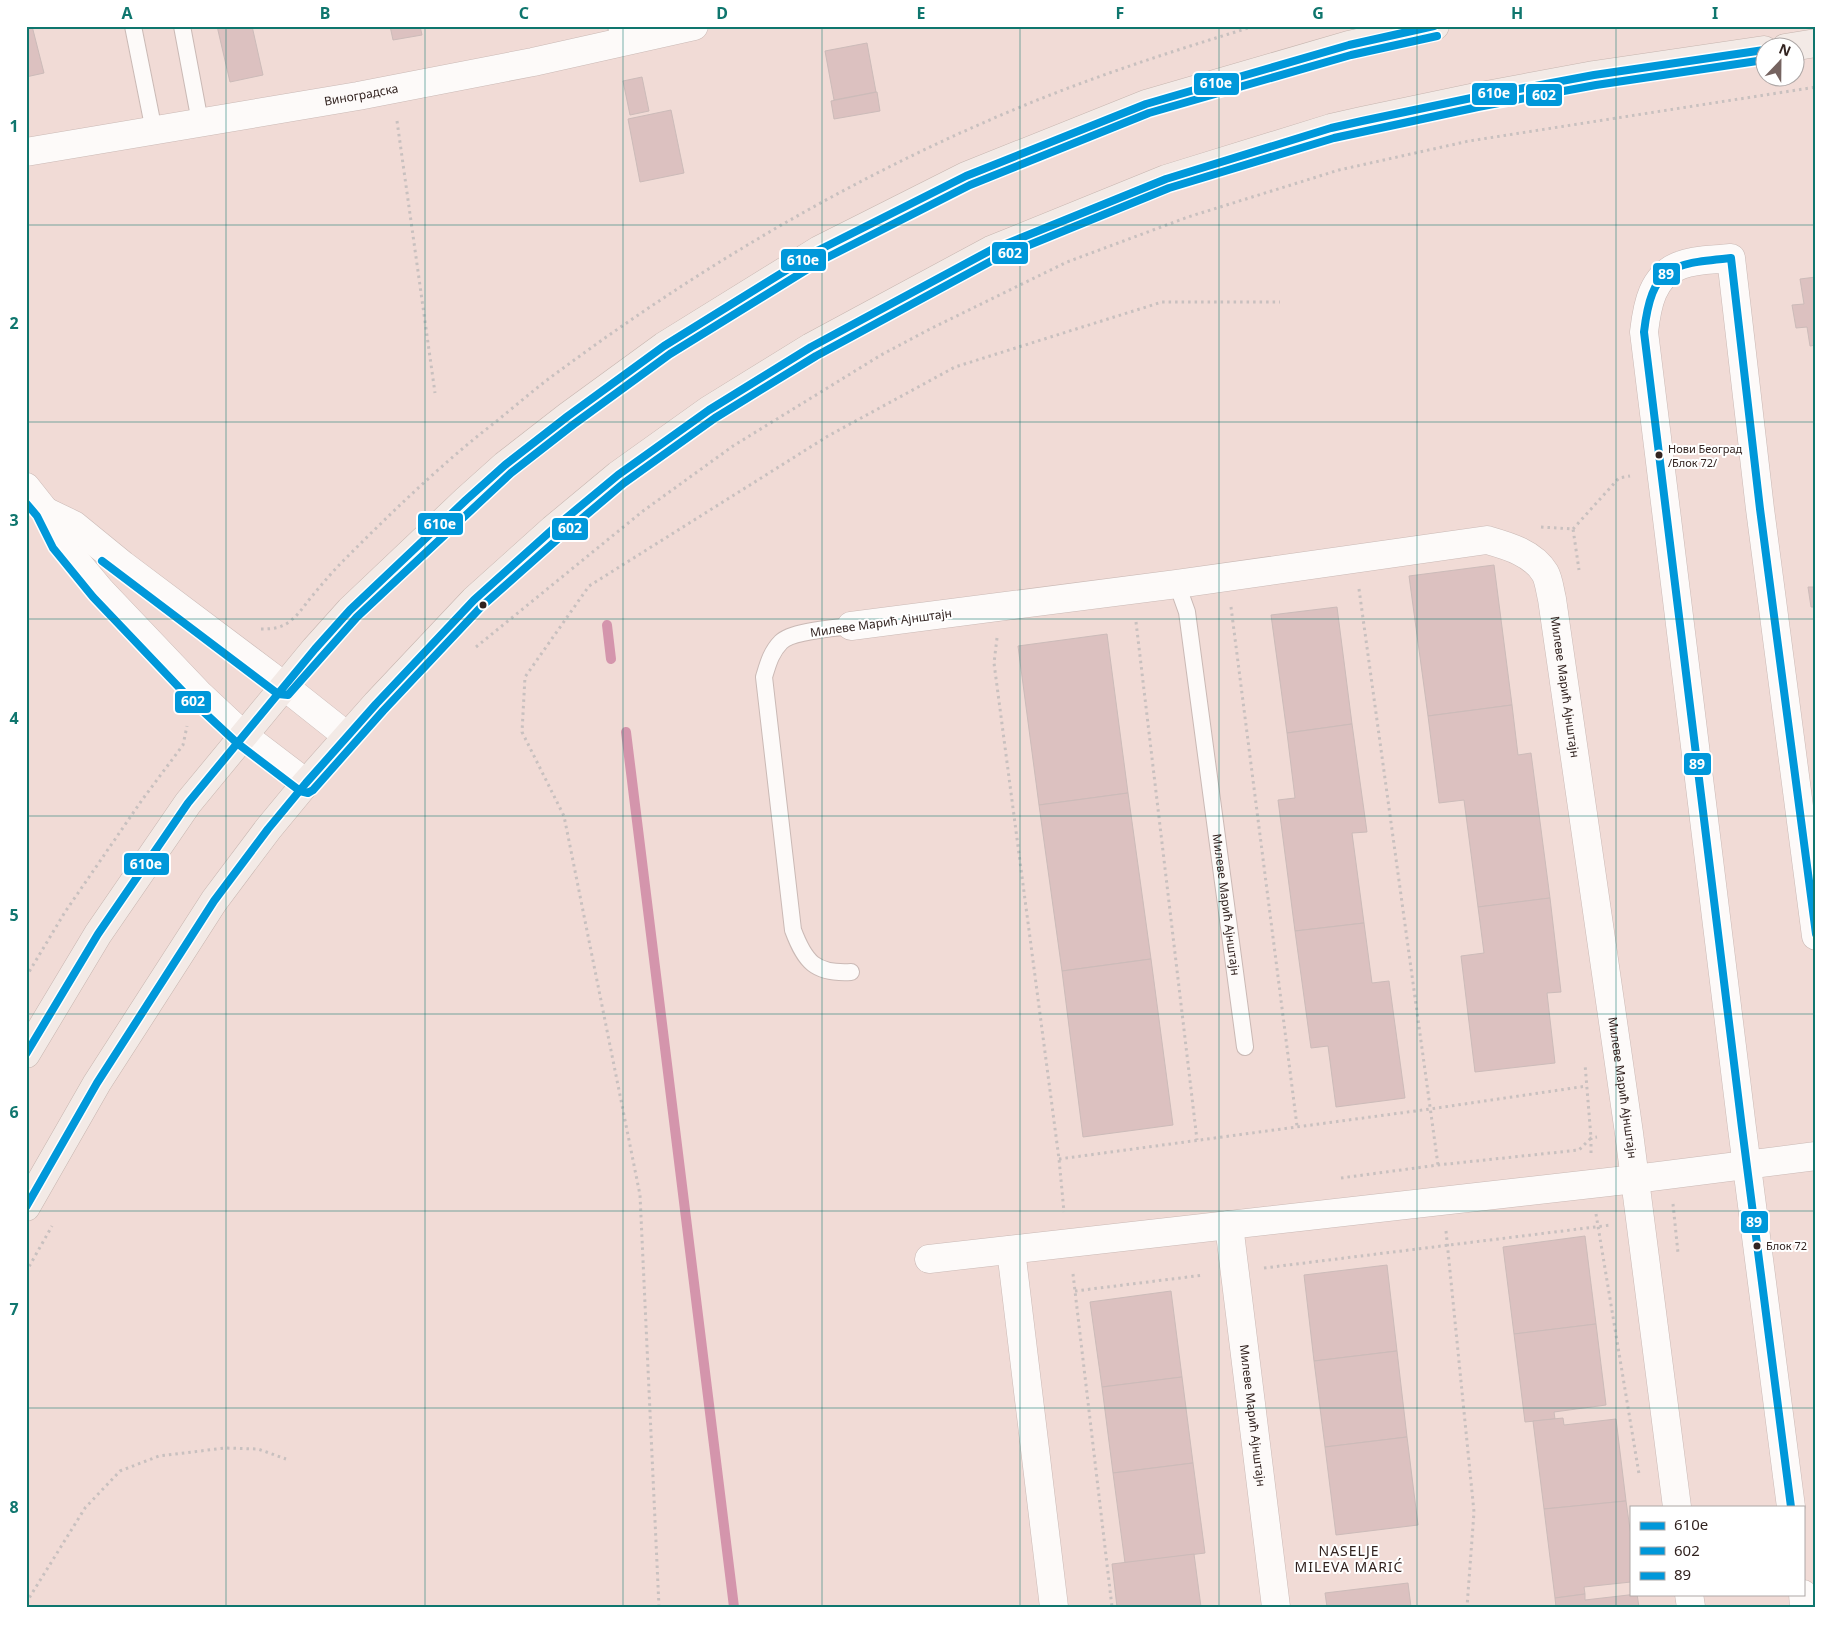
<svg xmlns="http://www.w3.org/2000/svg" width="1842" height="1633" viewBox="0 0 1842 1633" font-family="'Noto Sans',sans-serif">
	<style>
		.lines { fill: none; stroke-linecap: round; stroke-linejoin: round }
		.stream { stroke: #d495ac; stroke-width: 10 }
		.building { fill: #dcc1c0; stroke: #ccbbb9 }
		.lane-casing { stroke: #cab9b5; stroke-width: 18 }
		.street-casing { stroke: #cab9b5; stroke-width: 29 }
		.secondary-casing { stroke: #cab9b5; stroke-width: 29 }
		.highway-casing { stroke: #c6b5af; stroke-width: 29 }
		.path { stroke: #c8c0bf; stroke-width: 3; stroke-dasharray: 2.5 4; stroke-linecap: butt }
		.lane { stroke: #fdfaf9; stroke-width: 16 }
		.street { stroke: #fdfaf9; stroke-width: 28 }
		.secondary { stroke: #fdfaf9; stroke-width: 28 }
		.highway { stroke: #f3eae6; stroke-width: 28 }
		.bus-1-casing { stroke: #fff; stroke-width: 11 }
		.bus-2-casing { stroke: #fff; stroke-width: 11 }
		.bus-3-casing { stroke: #fff; stroke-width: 11 }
		.bus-1 { stroke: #0098da; stroke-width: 8 }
		.bus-2 { stroke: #0098da; stroke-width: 8 }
		.bus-3 { stroke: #0098da; stroke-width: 8 }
		.grid { fill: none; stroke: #0f766e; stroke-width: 1; stroke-opacity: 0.55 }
		.bus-dot { fill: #322320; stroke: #fff; stroke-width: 2 }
		.labels { text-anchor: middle; stroke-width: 4; stroke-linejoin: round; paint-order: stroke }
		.bus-label { font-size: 11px; fill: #322320; stroke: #fff; text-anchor: start }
		.street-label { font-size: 12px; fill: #322320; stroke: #fff }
		.neighbourhood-label { font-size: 14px; letter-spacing: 1px; fill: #322320; stroke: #fff }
		.line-badge { stroke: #fff; stroke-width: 2 }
		.badge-label { font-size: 14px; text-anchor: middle; font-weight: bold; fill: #fff }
		.neatline { fill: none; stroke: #0f766e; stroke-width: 2 }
		.grid-label { font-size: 16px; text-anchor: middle; font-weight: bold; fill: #0f766e }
	</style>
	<rect width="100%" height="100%" fill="#f1dbd6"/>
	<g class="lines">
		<g class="stream">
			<path d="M607,625L611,659"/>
			<path d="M626,732L734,1607"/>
		</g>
	</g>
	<g class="building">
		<path d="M26,26H32L44,73L26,77Z"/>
		<path d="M217,26H252L263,75L230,82Z"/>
		<path d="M390,26H420L422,35L393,40Z"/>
		<path d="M867,43L876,92L834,100L825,51Z"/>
		<path d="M642,77L649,111L630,115L623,81Z"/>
		<path d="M877,92L880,111L834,119L831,101Z"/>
		<path d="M671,110L684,173L640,182L628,119Z"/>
		<path d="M1816,277V345L1810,346L1807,327L1796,328L1792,305L1804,304L1800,279Z"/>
		<path d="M1494,565L1512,705L1428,716L1409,576Z"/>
		<path d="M1808,587H1816V607H1811Z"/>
		<path d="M1337,607L1352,724L1287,733L1271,615Z"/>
		<path d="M1107,634L1128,793L1039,805L1018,646Z"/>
		<path d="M1512,705L1518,755L1531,753L1550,898L1478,907L1464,800L1439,803L1428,716Z"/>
		<path d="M1352,724L1367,832L1352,833L1364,923L1295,931L1278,800L1295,798L1287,733Z"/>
		<path d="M1128,793L1151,959L1062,971L1039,805Z"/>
		<path d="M1550,898L1561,992L1547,993L1555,1063L1475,1072L1461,956L1484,953L1478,907Z"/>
		<path d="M1364,923L1372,983L1389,981L1405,1098L1336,1107L1328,1046L1311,1048L1295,931Z"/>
		<path d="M1151,959L1173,1125L1083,1137L1062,971Z"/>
		<path d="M1585,1236L1596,1324L1514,1334L1503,1247Z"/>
		<path d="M1387,1265L1397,1351L1314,1361L1304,1275Z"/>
		<path d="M1171,1291L1182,1377L1102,1387L1090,1302Z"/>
		<path d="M1596,1324L1606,1405L1554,1412L1555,1419L1525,1422L1514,1334Z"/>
		<path d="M1397,1351L1407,1437L1325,1447L1314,1361Z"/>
		<path d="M1182,1377L1193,1463L1113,1473L1102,1387Z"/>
		<path d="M1563,1418L1564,1425L1616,1419L1626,1501L1544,1509L1533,1421Z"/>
		<path d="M1407,1437L1418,1525L1336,1535L1325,1447Z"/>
		<path d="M1193,1463L1205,1553L1125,1563L1113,1473Z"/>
		<path d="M1626,1501L1631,1536V1582L1584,1587L1585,1594L1555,1598L1544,1509Z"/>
		<path d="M1194,1554L1201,1607H1117L1112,1564Z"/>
		<path d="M1408,1583L1411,1607H1327L1325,1593Z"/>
		<path d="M1585,1594V1600L1637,1594L1639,1607H1556L1555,1598Z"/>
	</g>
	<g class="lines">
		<defs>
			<g id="lane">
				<path d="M133,26L154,131"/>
				<path d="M182,26L200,122"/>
				<path d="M616,26L620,43"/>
				<path id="s1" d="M1177,584L1187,612L1245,1047"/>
				<path d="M851,626C835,628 791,631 781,642C771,652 768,664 764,677L793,930C805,962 815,974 851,972"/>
			</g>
			<g id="street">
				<path id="s2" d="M26,152L358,96L533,62L694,26"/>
				<path id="s3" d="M851,626L1177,584L1487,540C1508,546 1533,553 1545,573C1549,580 1550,591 1552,599L1629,1133L1677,1507"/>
				<path id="s4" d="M1229,1225L1276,1607"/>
				<path d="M1011,1250L1054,1607"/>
				<path d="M929,1259L1635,1179L1816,1156"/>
				<path d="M1791,1507L1742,1128L1644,332C1647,306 1652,275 1681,265C1696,259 1715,260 1731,258L1760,509L1816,936"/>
				<path d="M1689,1594L1691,1607"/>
				<path d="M1803,1594L1804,1607"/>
			</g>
			<g id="secondary">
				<path d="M26,487L45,511L61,543L101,591L198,693L243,735L306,783"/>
				<path d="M45,511L74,525L123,565L284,686L347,736"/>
			</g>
			<g id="highway">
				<path d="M1785,48L1816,43"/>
				<path d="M26,1054L98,934L188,803L315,649L350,610L466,500L505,465L568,416L664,346L819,250L966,176L1146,104L1349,45L1435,26"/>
				<path d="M26,1207L97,1083L214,901L268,829L306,783L376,704L474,600L553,529L618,475L709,410L811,347L991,250L1166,179L1331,128L1362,121L1476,97L1594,75L1764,50"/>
			</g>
		</defs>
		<use href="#lane" class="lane-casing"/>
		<use href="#street" class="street-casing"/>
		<use href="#secondary" class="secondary-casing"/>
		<use href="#highway" class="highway-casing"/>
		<g class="path">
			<path d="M397,121L435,393"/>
			<path d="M1541,527L1573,529L1579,570"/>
			<path d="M1573,529L1619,478L1630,476"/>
			<path d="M1359,589L1438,1165"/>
			<path d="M1231,607L1297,1126"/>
			<path d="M1136,622L1197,1140"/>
			<path d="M261,629C272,629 281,628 289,622C299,615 305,604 313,595C323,583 333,571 344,560C389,515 434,471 484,431C510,411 535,388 562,369C707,262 863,171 1030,103C1104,73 1179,49 1255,26"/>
			<path d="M997,638L994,663L1059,1159L1064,1212"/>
			<path d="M476,647L643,511L733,446L881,355L930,329L1067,262L1188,217L1339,170L1469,141L1816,87"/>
			<path d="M26,977L65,912L142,800L183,745L187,726"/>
			<path d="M1591,1153V1138L1597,1137"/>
			<path d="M1059,1159L1430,1109L1587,1086"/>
			<path d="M1341,1178L1438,1165L1579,1150L1591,1138L1585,1064"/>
			<path d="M1673,1204L1678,1253"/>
			<path d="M1596,1214L1639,1474"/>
			<path d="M1446,1231L1474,1512L1467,1607"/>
			<path d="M1264,1268L1611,1225"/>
			<path d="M26,1272L52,1226"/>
			<path d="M1073,1274L1112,1607"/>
			<path d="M1075,1291L1204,1275"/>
			<path d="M26,1603L85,1508L120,1471L159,1456L225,1448L258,1449L286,1459"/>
			<path d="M659,1607L640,1195L564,816L522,732L525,677L589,586L828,436L955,367L1162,302H1280"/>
		</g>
		<use href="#lane" class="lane"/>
		<use href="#street" class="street"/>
		<use href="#secondary" class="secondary"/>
		<use href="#highway" class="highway"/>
		<defs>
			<g id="bus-1">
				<path d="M26,1054L98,934L188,803L315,649L350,610L466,500L505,465L568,416L664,346L819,250L966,176L1146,104L1349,45L1434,26"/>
				<path d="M26,1207L97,1083L214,901L268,829L306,783L376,704L474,600L553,529L618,475L709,410L811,347L991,250L1166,179L1331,128L1362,121L1476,97L1594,75L1764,50"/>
			</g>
			<g id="bus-2">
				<path d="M26,503L37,516L53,548L93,597L191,700L237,743L300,791L308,793L313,790L383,711L481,607L560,537L624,483L715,418L816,356L995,259L1169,188L1334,138L1478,107L1596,85L1764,60"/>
				<path d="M102,561L278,694L288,695L357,617L511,473L574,424L670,354L824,259L970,185L1149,113L1351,55L1437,36"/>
			</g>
			<path id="bus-3" d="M1791,1507L1742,1128L1644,332C1652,265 1671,264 1731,258L1760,509L1816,934"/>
		</defs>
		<use href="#bus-1" class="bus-1-casing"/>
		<use href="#bus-2" class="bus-2-casing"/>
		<use href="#bus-3" class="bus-3-casing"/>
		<use href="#bus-1" class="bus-1"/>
		<use href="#bus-2" class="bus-2"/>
		<use href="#bus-3" class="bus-3"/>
	</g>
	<path class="grid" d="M226,26V1607M425,26V1607M623,26V1607M822,26V1607M1020,26V1607M1219,26V1607M1417,26V1607M1616,26V1607M26,225H1816M26,422H1816M26,619H1816M26,816H1816M26,1014H1816M26,1211H1816M26,1408H1816"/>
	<g class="bus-dot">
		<circle cx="1659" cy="455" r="4.5"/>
		<circle cx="483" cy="605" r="4.5"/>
		<circle cx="1757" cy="1246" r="4.5"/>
	</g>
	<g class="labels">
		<g class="bus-label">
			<text x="1668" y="453">Нови Београд<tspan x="1668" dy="14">/Блок 72/</tspan></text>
			<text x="1766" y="1250">Блок 72</text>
		</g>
		<g class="street-label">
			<text dy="4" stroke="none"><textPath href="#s2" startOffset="340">Виноградска</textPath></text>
			<text transform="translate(881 623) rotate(-8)" y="4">Милеве Марић Ајнштајн</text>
			<text dy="4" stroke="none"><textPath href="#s3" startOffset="826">Милеве Марић Ајнштајн</textPath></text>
			<text dy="4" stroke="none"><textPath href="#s1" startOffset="325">Милеве Марић Ајнштајн</textPath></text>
			<text dy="4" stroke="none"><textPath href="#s3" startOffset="1231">Милеве Марић Ајнштајн</textPath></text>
			<text dy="4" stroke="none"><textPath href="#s4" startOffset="192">Милеве Марић Ајнштајн</textPath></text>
		</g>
		<g class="neighbourhood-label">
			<text x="1349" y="1556">NASELJE<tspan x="1349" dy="16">MILEVA MARIĆ</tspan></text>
		</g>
	</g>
	<g class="line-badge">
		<rect x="1193" y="72" width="47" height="24" rx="5" fill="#0098da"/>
		<rect x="1471" y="82" width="47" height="24" rx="5" fill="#0098da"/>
		<rect x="1525" y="83" width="38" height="24" rx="5" fill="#0098da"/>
		<rect x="991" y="241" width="38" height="24" rx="5" fill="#0098da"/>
		<rect x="780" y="248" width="47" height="24" rx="5" fill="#0098da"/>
		<rect x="1652" y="262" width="29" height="24" rx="5" fill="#0098da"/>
		<rect x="417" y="512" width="47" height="24" rx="5" fill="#0098da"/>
		<rect x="551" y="517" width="38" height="24" rx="5" fill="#0098da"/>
		<rect x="174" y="690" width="38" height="24" rx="5" fill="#0098da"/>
		<rect x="1683" y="752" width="29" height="24" rx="5" fill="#0098da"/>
		<rect x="123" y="852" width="47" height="24" rx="5" fill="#0098da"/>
		<rect x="1740" y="1210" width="29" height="24" rx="5" fill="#0098da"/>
	</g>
	<g class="badge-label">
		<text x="1216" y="88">610e</text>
		<text x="1494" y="98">610e</text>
		<text x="1544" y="100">602</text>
		<text x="1010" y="258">602</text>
		<text x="803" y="265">610e</text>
		<text x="1666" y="279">89</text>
		<text x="440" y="529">610e</text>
		<text x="570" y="533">602</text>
		<text x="193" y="706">602</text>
		<text x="1697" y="769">89</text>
		<text x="146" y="869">610e</text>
		<text x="1754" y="1227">89</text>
	</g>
	<rect width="1842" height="1633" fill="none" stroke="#ffffff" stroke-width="55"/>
	<rect x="1630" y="1506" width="175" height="90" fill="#ffffff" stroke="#ada7a6"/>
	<rect x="1640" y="1522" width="25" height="8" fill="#0098da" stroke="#ada7a6"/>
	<text x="1674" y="1530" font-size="15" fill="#322320">610e</text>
	<rect x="1640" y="1547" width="25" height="8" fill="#0098da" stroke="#ada7a6"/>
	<text x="1674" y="1556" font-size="15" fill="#322320">602</text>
	<rect x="1640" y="1572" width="25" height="8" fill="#0098da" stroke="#ada7a6"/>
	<text x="1674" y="1580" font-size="15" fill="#322320">89</text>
	<g transform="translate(1780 62) rotate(22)"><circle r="24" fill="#ffffff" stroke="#ada7a6"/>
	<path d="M0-4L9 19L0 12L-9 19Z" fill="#756360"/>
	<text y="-8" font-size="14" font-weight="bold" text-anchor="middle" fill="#322320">N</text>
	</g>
	<rect x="28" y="28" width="1786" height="1578" class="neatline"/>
	<g class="grid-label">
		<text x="127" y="19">A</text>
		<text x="325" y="19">B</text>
		<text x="524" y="19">C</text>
		<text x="722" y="19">D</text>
		<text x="921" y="19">E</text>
		<text x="1120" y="19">F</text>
		<text x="1318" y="19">G</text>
		<text x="1517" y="19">H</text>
		<text x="1715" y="19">I</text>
		<text x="14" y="132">1</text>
		<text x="14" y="329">2</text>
		<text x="14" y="526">3</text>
		<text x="14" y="724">4</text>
		<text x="14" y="921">5</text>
		<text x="14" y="1118">6</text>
		<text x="14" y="1315">7</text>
		<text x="14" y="1513">8</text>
	</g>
</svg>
